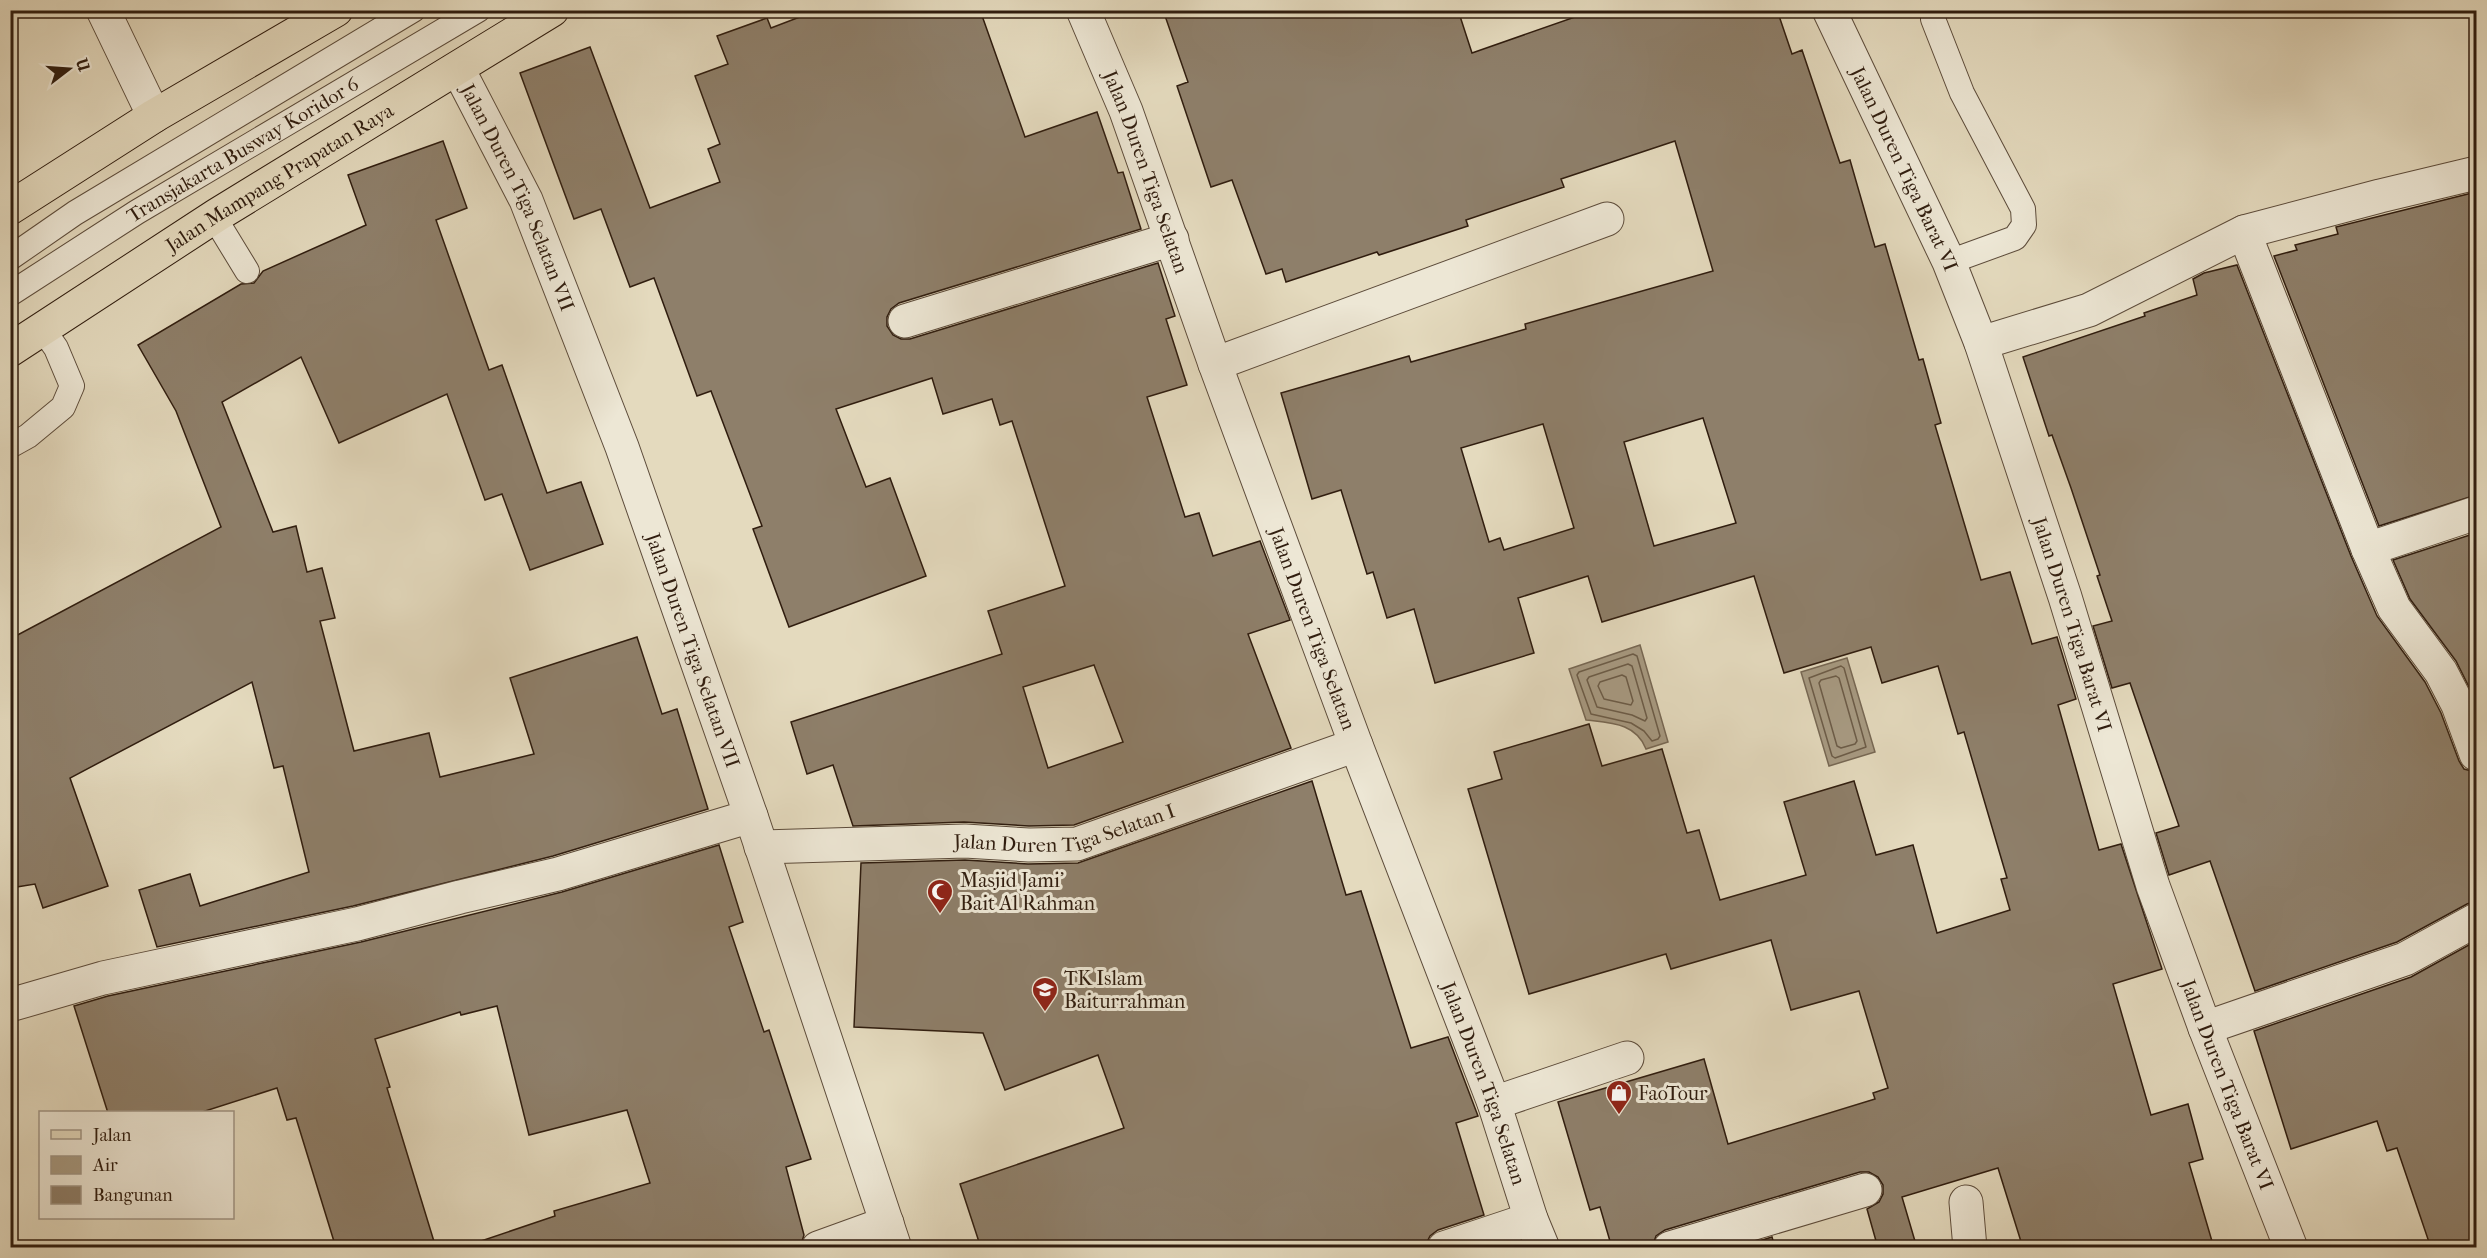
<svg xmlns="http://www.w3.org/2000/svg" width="2487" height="1258" viewBox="0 0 2487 1258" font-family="'IM FELL French Canon',serif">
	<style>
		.water { fill: #a79a82; stroke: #776854; stroke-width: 1.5 }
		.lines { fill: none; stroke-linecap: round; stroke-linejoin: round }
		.shore { stroke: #6c5c48; stroke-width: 1.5 }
		.building { fill: #8e7f6a; stroke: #301d0f; stroke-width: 1.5; fill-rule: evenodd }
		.service-casing { stroke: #5d4c3b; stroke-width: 26 }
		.minor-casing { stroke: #5d4c3b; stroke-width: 35 }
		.tertiary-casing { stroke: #5d4c3b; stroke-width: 35 }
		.primary-casing { stroke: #301d0f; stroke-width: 35 }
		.service { stroke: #ede7d5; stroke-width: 24 }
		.minor { stroke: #ede7d5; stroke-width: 33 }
		.tertiary { stroke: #ede7d5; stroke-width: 33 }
		.primary { stroke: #e4dabe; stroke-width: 33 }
		.labels { text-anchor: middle; stroke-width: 6; stroke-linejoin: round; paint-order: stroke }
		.street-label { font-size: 20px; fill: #301d0f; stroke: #ede7d5 }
		.poi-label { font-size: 20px; fill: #301d0f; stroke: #ede7d5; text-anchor: start }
	</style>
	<rect width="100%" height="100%" fill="#e4dabe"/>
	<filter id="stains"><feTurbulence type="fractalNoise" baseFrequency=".00333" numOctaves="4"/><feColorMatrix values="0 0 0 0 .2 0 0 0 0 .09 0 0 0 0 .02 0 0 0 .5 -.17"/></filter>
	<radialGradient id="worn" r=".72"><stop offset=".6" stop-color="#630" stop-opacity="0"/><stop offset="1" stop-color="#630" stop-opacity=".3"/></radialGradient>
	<g class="water">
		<path d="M1640,645L1668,742L1646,749C1636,723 1611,723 1586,720L1569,669Z"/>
		<path d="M1847,658L1875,752L1829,766L1801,672Z"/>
	</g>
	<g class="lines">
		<g class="shore">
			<path d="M1633,654L1637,656L1660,736L1658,739L1652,741L1644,731L1631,723L1591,714L1577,675L1579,672Z"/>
			<path d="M1628,664L1632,666L1647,718L1645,721L1632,715L1597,707L1587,680L1589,677Z"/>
			<path d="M1841,666L1844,668L1866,747L1835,758L1832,756L1809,678Z"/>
			<path d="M1622,675L1626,677L1633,701L1631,705L1604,699L1598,686L1600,682Z"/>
			<path d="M1836,676L1839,678L1857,741L1855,744L1841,748L1837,746L1819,683L1821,680Z"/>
		</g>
	</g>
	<g class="building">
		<path d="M818,10H980L1025,137L1097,112L1118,173L1123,172L1141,229L899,303L891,309L887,317V326L893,335L901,339H910L1158,263L1175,316L1166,319L1187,385L1147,397L1185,517L1199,513L1213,556L1260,541L1290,620L1248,634L1291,748L1074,825L1029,826L964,822L853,826L833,765L807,774L791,722L1002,654L988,611L1065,586L1012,421L1000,425L992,399L943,414L932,378L836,409L866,487L890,478L926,576L789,627L753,529L762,526L711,391L697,396L654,278L630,287L601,209L574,219L520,73L590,47L650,208L720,182L708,149L720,144L695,76L728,64L717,36L767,18L771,28ZM1094,665L1123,742L1048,768L1023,687Z"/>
		<path d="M1163,10H1458L1472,53L1595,10H1777L1792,54L1802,50L1840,163L1850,160L1875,247L1885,244L1919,360L1923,359L1941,423L1935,425L1981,580L2010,572L2032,644L2057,637L2076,699L2058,705L2099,850L2121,844L2162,969L2113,984L2151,1115L2188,1104L2203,1159L2189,1163L2214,1248H2023L1998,1168L1902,1197L1917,1248H1878L1867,1209L1879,1202L1883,1194V1185L1878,1177L1869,1172H1860L1665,1230L1656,1236L1652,1248H1612L1600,1207L1590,1210L1558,1102L1704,1059L1728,1144L1875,1099L1873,1093L1888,1088L1859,991L1791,1010L1771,940L1671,969L1666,954L1529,994L1468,789L1502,779L1494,752L1589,724L1602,766L1662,749L1687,833L1699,830L1720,900L1806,875L1784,802L1854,781L1876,855L1913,845L1937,933L2010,910L2001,879L2007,878L1964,732L1958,734L1938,666L1882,683L1871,647L1784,673L1754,576L1602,622L1588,576L1518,598L1534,653L1435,683L1414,609L1387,618L1373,572L1367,574L1341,490L1312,499L1281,393L1409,356L1411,362L1526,329L1525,324L1713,271L1675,141L1561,179L1564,187L1466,220L1468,226L1379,255L1377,252L1286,282L1282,269L1266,274L1232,180L1211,187L1177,86L1188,82ZM1703,418L1736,523L1654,546L1624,442ZM1543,424L1574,528L1504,550L1500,538L1489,542L1461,448Z"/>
		<path d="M443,141L467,208L436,220L489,370L502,365L547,493L581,482L603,544L530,570L502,494L485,500L447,394L339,443L301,357L222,402L273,532L296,526L307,572L322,568L335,618L320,621L354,751L429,733L440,777L534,754L510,678L637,637L662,714L677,709L708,809L553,856L353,906L157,947L139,890L190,874L200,906L309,872L283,766L274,768L252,682L70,778L108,886L43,908L35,884L10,888V639L221,527L176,411L138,345L241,284L254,283L263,271L366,225L348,175Z"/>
		<path d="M2476,192V495L2379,526L2274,256L2297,250L2295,245L2338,234L2336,227Z"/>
		<path d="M2237,265L2351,556L2377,616L2425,682L2441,713L2459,761L2464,769L2476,772V901L2467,904L2397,942L2255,991L2210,861L2169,875L2156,833L2179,826L2130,683L2112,688L2093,626L2112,621L2097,576L2100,575L2071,488L2052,435L2049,436L2023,357L2145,316L2144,313L2197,295L2193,279L2204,273Z"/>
		<path d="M2476,533V701L2456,661L2410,599L2393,560Z"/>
		<path d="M1312,781L1346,895L1361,891L1411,1048L1448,1037L1478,1116L1456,1123L1484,1215L1438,1230L1430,1236L1424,1248H981L960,1184L1124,1128L1098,1055L1005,1090L983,1033L854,1027L861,863L965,860L1028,864L1078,863Z"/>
		<path d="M719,845L743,922L729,927L764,1032L769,1030L811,1159L786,1167L804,1235L800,1248H482L481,1241L555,1216L554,1211L650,1183L627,1110L529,1135L497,1006L461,1015L460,1012L375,1039L390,1087L387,1088L436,1248H336L296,1118L287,1120L277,1088L199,1113H108L74,1006L108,996L361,942L562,892Z"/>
		<path d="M2476,941V1248H2431L2397,1148L2387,1151L2377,1121L2291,1149L2254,1031L2411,977Z"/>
		<path d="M1772,1237L1775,1248H1737Z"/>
	</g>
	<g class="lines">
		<defs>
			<g id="service">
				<path d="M1933,19L1962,93L2023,209L2024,225L2015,238L1949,262"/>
				<path d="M217,215L222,230L247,271"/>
				<path d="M10,258L75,213L413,10"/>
				<path id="s1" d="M10,294L137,212L478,10"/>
				<path d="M10,446L28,436L63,407L72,386L56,348L42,328"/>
			</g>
			<g id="minor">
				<path d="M103,10L154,116"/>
				<path id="s2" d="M1829,10L1949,262L1981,343L2065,597L2153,886L2205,1028L2291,1248"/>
				<path id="s3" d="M458,69L526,200L622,447L751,816L895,1248"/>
				<path d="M2244,232L2368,549L2394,608L2441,672L2458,705L2476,754"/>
				<path d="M905,321L1172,239"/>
				<path d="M1981,343L2089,310L2244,232L2380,196L2476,173"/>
				<path d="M1215,364L1607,219"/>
				<path d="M2368,549L2476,513"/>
				<path id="s4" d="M761,847L965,841L1029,845L1077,844L1356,745"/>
				<path d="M10,1005L103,978L357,924L460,897L558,874L751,816"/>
				<path d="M2205,1028L2405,959L2476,920"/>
				<path d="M1494,1103L1627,1058"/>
				<path d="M1966,1202L1970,1248"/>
				<path d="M818,1248L887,1223"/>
				<path d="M1444,1248L1531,1219"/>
				<path d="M1670,1248L1865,1190"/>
			</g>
			<g id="tertiary">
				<path id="s5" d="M1083,10L1126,111L1215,364L1356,745L1494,1103L1531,1219L1543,1248"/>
			</g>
			<g id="primary">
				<path d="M10,208L154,116L336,10"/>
				<path id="s6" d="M10,350L217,215L552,10"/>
			</g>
		</defs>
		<use href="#service" class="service-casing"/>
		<use href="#minor" class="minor-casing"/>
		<use href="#tertiary" class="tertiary-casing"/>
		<use href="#primary" class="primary-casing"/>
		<use href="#service" class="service"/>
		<use href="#minor" class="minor"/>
		<use href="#tertiary" class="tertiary"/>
		<use href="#primary" class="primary"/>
	</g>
	<defs>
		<symbol id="mosque-pin" viewBox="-11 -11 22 30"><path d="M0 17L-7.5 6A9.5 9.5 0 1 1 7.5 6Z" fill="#8f2418" stroke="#ede7d5"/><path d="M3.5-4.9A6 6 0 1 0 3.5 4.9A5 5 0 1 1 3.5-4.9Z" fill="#fff"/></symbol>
		<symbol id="school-pin" viewBox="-11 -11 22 30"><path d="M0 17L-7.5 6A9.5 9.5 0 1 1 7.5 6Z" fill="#8f2418" stroke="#ede7d5"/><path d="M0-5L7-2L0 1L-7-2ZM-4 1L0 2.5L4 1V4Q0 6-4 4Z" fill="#fff"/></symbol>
		<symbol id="shop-pin" viewBox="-11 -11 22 30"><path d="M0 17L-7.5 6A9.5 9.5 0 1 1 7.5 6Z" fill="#8f2418" stroke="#ede7d5"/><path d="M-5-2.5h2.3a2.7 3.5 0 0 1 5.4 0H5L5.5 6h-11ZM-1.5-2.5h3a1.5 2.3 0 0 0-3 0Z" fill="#fff"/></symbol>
	</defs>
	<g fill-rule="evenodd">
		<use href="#mosque-pin" x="925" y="877" width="30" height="40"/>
		<use href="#school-pin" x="1030" y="975" width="30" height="40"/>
		<use href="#shop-pin" x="1604" y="1078" width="30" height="40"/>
	</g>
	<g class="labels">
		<g class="street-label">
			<text dy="7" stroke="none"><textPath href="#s1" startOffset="274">Transjakarta Busway Koridor 6</textPath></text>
			<text dy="7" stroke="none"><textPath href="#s2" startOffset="176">Jalan Duren Tiga Barat VI</textPath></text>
			<text dy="7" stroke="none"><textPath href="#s5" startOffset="174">Jalan Duren Tiga Selatan</textPath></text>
			<text dy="7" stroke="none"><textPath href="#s6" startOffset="320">Jalan Mampang Prapatan Raya</textPath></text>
			<text dy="7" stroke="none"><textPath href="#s3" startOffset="142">Jalan Duren Tiga Selatan VII</textPath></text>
			<text dy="7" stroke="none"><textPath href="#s2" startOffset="662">Jalan Duren Tiga Barat VI</textPath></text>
			<text dy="7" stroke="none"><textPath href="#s5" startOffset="660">Jalan Duren Tiga Selatan</textPath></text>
			<text dy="7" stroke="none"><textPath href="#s3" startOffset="628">Jalan Duren Tiga Selatan VII</textPath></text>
			<text dy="7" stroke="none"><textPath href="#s4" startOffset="306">Jalan Duren Tiga Selatan I</textPath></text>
			<text dy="7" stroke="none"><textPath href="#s5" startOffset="1146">Jalan Duren Tiga Selatan</textPath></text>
			<text dy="7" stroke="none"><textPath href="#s2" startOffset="1148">Jalan Duren Tiga Barat VI</textPath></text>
		</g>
		<g class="poi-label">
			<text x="960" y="887">Masjid Jami'<tspan x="960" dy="23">Bait Al Rahman</tspan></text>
			<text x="1064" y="985">TK Islam<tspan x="1064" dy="23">Baiturrahman</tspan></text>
			<text x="1638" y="1100">FaoTour</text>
		</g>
	</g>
	<rect width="2487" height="1258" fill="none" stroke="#e4dabe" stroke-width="36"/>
	<rect x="12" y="12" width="2463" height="1234" fill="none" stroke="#301d0f" stroke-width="3"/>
	<rect x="18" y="18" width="2451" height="1222" fill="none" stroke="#301d0f" stroke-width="1.5"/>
	<rect x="39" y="1111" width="195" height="108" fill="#ede7d5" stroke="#a19686" stroke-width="1.5"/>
	<rect x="51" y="1130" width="30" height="9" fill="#e4dabe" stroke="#a19686" stroke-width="1.5"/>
	<text x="93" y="1141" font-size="18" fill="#301d0f">Jalan</text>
	<rect x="51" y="1156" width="30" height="18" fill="#a79a82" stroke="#a19686" stroke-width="1.5"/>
	<text x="93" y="1171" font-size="18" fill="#301d0f">Air</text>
	<rect x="51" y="1186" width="30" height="18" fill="#8e7f6a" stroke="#a19686" stroke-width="1.5"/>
	<text x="93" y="1201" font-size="18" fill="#301d0f">Bangunan</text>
	<g transform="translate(69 69) rotate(73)" stroke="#ede7d5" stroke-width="4.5" paint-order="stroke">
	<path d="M0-4.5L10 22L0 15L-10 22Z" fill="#301d0f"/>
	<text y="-9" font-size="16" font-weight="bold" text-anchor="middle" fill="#301d0f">U</text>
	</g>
	<rect width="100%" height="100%" filter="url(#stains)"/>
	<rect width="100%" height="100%" fill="url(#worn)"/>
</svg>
